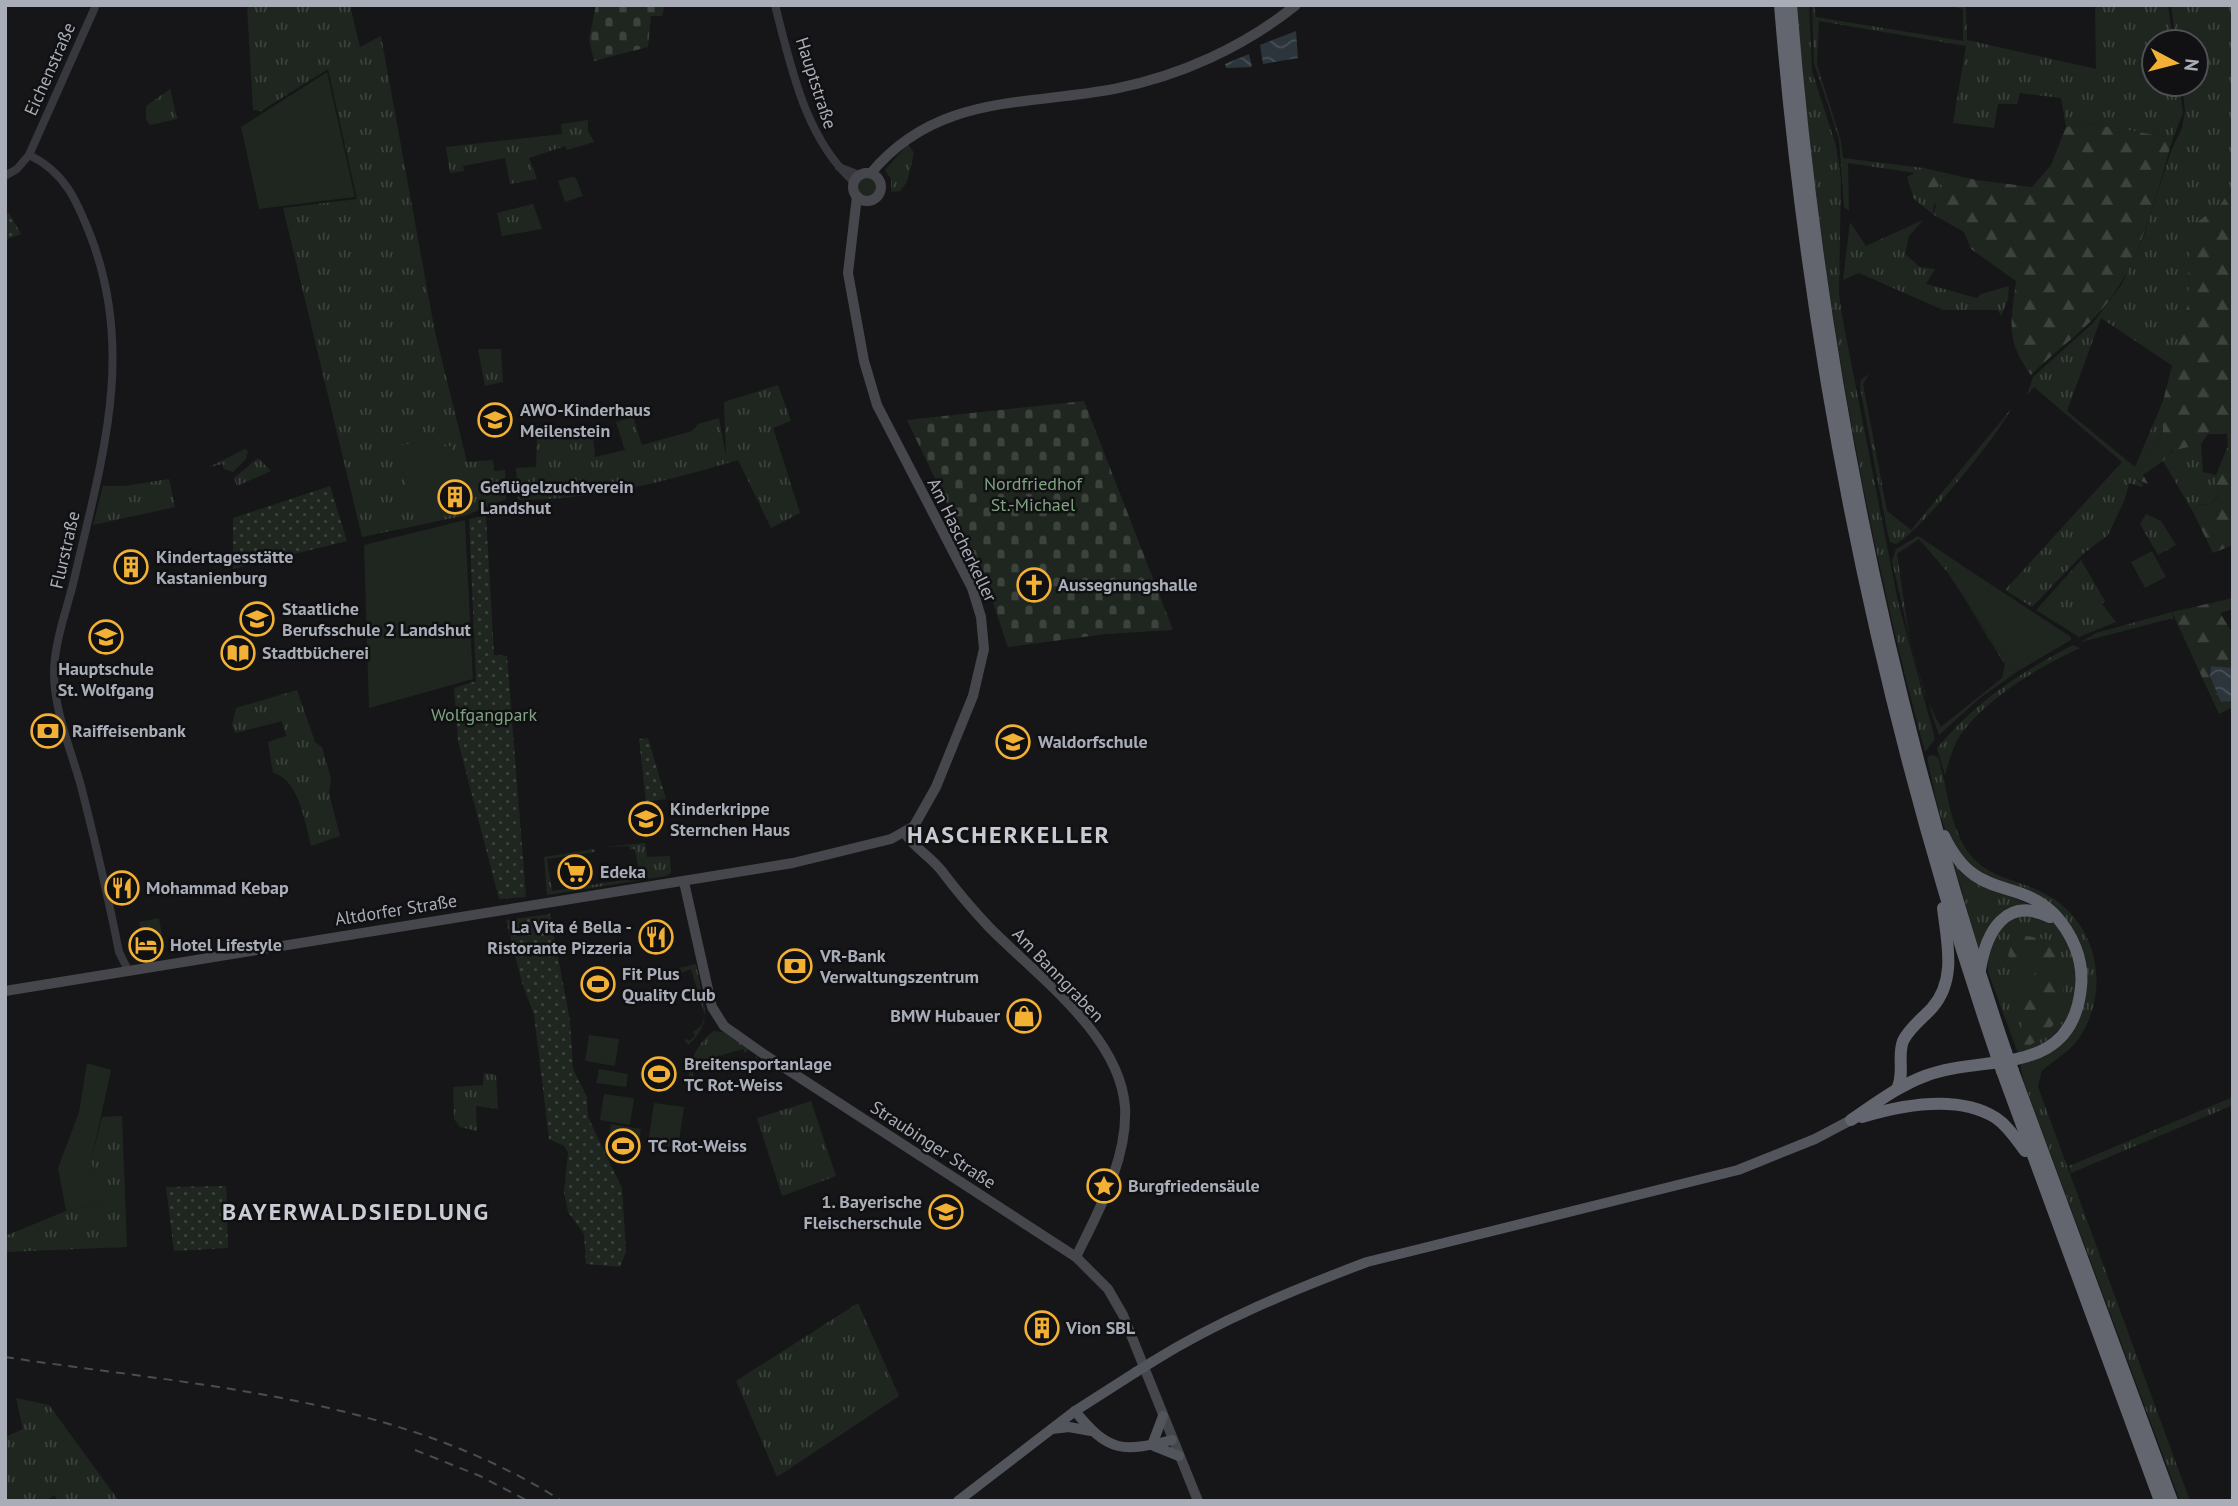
<svg xmlns="http://www.w3.org/2000/svg" width="2238" height="1506" viewBox="0 0 2238 1506" font-family="'PT Sans',sans-serif">
	<style>
		.grass { fill: url(#grass-tufts); fill-rule: evenodd }
		.forest { fill: url(#forest-firs) }
		.cemetery { fill: url(#cemetery-stones) }
		.park { fill: url(#park-dots) }
		.garden { fill: #1e261f }
		.water { fill: url(#water-waves) }
		.lines { fill: none; stroke-linecap: round; stroke-linejoin: round }
		.tertiary { stroke: #37383d; stroke-width: 8 }
		.secondary { stroke: #45474d; stroke-width: 10 }
		.primary { stroke: #53555c; stroke-width: 10 }
		.motorway { stroke: #63666e; stroke-width: 12 }
		.rail { stroke: #4a4c52; stroke-width: 2; stroke-dasharray: 9 7; stroke-linecap: butt }
		.primary-bridge { stroke: #53555c; stroke-width: 10 }
		.motorway-bridge { stroke: #63666e; stroke-width: 12 }
		.labels { text-anchor: middle; stroke-width: 5; stroke-linejoin: round; paint-order: stroke }
		.street-label { font-size: 18px; fill: #a8adb8; stroke: #111113 }
		.poi-label { font-size: 18px; font-weight: bold; fill: #a8adb8; stroke: #111113; text-anchor: start }
		.park-label { font-size: 18px; fill: #7fa381; stroke: #111113 }
		.district-label { font-size: 24px; font-weight: bold; letter-spacing: 2px; fill: #c9ccd4; stroke: #111113 }
	</style>
	<defs>
		<pattern id="grass-tufts" width="24" height="20" patternUnits="userSpaceOnUse" patternTransform="scale(1.75)"><rect width="24" height="20" fill="#1e261f"/><path d="M3 7l-1-3M5 7V3M7 7l1-3M15 17l-1-3M17 17v-4M19 17l1-3" fill="none" stroke="#3c433d"/></pattern>
		<pattern id="forest-firs" width="22" height="20" patternUnits="userSpaceOnUse" patternTransform="scale(1.75)"><rect width="22" height="20" fill="#1e261f"/><path d="M5 1l3.5 6h-7zM16 11l3.5 6h-7z" fill="#3c433d"/></pattern>
		<pattern id="cemetery-stones" width="16" height="16" patternUnits="userSpaceOnUse" patternTransform="scale(1.75)"><rect width="16" height="16" fill="#1e261f"/><path d="M2 7V4a2 2 0 0 1 4 0v3zM10 15v-3a2 2 0 0 1 4 0v3z" fill="#3c433d"/></pattern>
		<pattern id="park-dots" width="8" height="8" patternUnits="userSpaceOnUse" patternTransform="scale(1.75)"><rect width="8" height="8" fill="#1e261f"/><path d="M2 2h.1M6 6h.1" fill="none" stroke="#3c433d" stroke-width="1.8" stroke-linecap="round"/></pattern>
		<pattern id="water-waves" width="16" height="10" patternUnits="userSpaceOnUse" patternTransform="scale(1.75)"><rect width="16" height="10" fill="#2c353c"/><path d="M0 5q4-4 8 0t8 0" fill="none" stroke="#485056"/></pattern>
	</defs>
	<rect width="100%" height="100%" fill="#161618"/>
	<g class="grass">
		<path d="M247,5H350L360,47L381,36L435,332L467,462L493,460L494,471L505,470L506,499L467,515L362,537L283,208L357,199L328,69L261,111L253,110Z"/>
		<path d="M1796,5H1809L1812,71L1836,146L1841,179L1839,293L1842,316L1898,602L1935,739L1925,752C1859,508 1818,258 1796,5Z"/>
		<path d="M1812,5H1814L1816,17L1963,41V9L1948,5H1966L1967,40L2096,69L2095,5H2168L2173,42H2154V84H2179L2183,113L2173,138L2085,123L2066,127L2061,98L2020,93L2017,104H1998L1994,128L1953,123L1966,46L1819,21L1817,64L1841,141L1843,158L1924,168L1915,173L1848,163L1849,211L1844,207L1839,139L1814,63Z"/>
		<path d="M2171,5H2233V185L2221,204L2198,223L2188,263L2189,299L2174,367L2101,318L2067,411L2135,467L2163,401V431L2136,479L2143,484L2142,487L2129,483L2125,499L2108,535L2084,553L2032,607L2005,590L2122,462L2034,387L2027,395L2033,377L2093,323L2122,284L2144,235L2171,151L2182,128L2185,111L2182,84H2196V42H2176Z"/>
		<path d="M170,89L177,119L150,125L146,119V106Z"/>
		<path d="M588,120V131L594,142L567,150L565,146L529,158L537,179L510,184L505,158L463,166L464,171L450,173L446,147L562,134L561,124Z"/>
		<path d="M908,144L914,153L907,182L900,191L891,192V179L885,170Z"/>
		<circle cx="867" cy="187" r="11"/>
		<path d="M1942,183L1944,189L1933,208L1934,215L1914,199Z"/>
		<path d="M533,204L542,229L502,236L497,213Z"/>
		<path d="M1923,220L1909,236L1905,254L1920,267L1935,269L1926,284L1977,298L1981,294L2009,286L2008,299L2001,316L1998,310H1943L1859,273L1843,280L1850,222L1866,246Z"/>
		<path d="M478,349H501L503,382L485,386Z"/>
		<path d="M1869,374L1863,384L1887,511L1911,530L2011,409C1999,434 1919,533 1896,544L1890,542L1888,535L1860,387L1861,380Z"/>
		<path d="M778,385L791,421L773,428L800,513L771,528L738,460C660,483 600,499 518,500L516,468L536,467L537,438L593,435L595,457L625,450L616,422L633,417L642,445L692,431L698,424L719,418L726,456L724,402Z"/>
		<path d="M2201,444L2203,472L2216,475L2218,495L2211,504L2198,505L2193,512L2163,461C2174,446 2184,446 2201,444Z"/>
		<path d="M245,449L248,451L246,459L233,472L224,469L223,464L209,467Z"/>
		<path d="M258,458L271,471L237,486L234,478Z"/>
		<path d="M169,479L175,507L93,525L103,486H124Z"/>
		<path d="M2146,514L2161,521L2176,545L2158,555L2140,524Z"/>
		<path d="M1918,536L1963,566L1949,575L2007,664L2018,671L1980,698L1939,735L1915,662L1892,561L1896,549ZM1919,539L1949,574L2005,665L2002,678L1941,727C1911,677 1906,611 1897,554Z"/>
		<path d="M2081,560L2105,601L2102,604L2116,622L2079,637L2036,610Z"/>
		<path d="M2172,612L2173,618L2081,642L2096,633Z"/>
		<path d="M2073,645L2080,648C2039,667 1989,696 1961,734C1953,746 1949,761 1945,775L1937,748C1975,702 2021,672 2073,645Z"/>
		<path d="M297,690L315,742L322,747L331,778L329,793L340,836L311,846C305,823 299,779 273,773L268,742L286,736L282,721L235,733L232,725L236,708Z"/>
		<path d="M1930,755L1938,757C1949,791 1949,836 1977,862C1996,880 2027,882 2049,896C2100,926 2111,994 2077,1041C2067,1054 2052,1061 2041,1072L2038,1087L2190,1501H2180L2024,1082L2020,1063L2044,1053L2084,993L2063,917C2041,906 1991,886 1974,872C1941,844 1936,797 1927,758Z"/>
		<path d="M645,843L647,857L670,856L671,873L666,876L547,895L544,857L595,849V852L547,859L552,891L636,878L639,872L635,849L630,850L629,846L603,847Z"/>
		<path d="M1953,861L1977,883L2040,909C2011,918 1984,917 1980,953Z"/>
		<path d="M2028,915C2038,916 2050,918 2058,926C2079,949 2081,993 2066,1019C2056,1037 2037,1048 2019,1056L1988,972C1986,943 1999,920 2028,915Z"/>
		<path d="M696,964L705,1009C706,1024 699,1036 688,1045L685,1041L686,1038L689,1041L695,1036L693,1032L701,1026L705,1016L691,969L681,973L679,968Z"/>
		<path d="M714,1031L724,1032L757,1054L758,1057L755,1059L757,1055L748,1050L745,1053L743,1049L694,1063L695,1068L691,1069L696,1080L690,1081C685,1065 700,1040 714,1031Z"/>
		<path d="M484,1073L496,1075L498,1109L476,1106L477,1131L460,1127L454,1119L453,1087L483,1085Z"/>
		<path d="M2233,1097V1105L2071,1173L2069,1166Z"/>
		<path d="M811,1101L836,1176L782,1196L757,1118Z"/>
		<path d="M122,1116L127,1247L5,1252V1236L66,1211L104,1202L91,1162L102,1117Z"/>
		<path d="M858,1303L899,1396L777,1477L736,1381Z"/>
		<path d="M16,1398L49,1405L119,1501H58L54,1495L46,1501H5V1437L23,1429Z"/>
	</g>
	<g class="forest">
		<path d="M2085,123L2173,138C2155,198 2140,270 2096,316C2076,337 2052,354 2031,375C2005,339 2011,323 2016,281L1971,249L1964,232L1934,215L1938,193L1944,189L1942,184L1914,199L1907,177L1924,168L1976,180L2032,187L2051,165L2066,127Z"/>
		<path d="M2233,185V545L2213,553L2193,512L2198,505L2211,504L2218,496L2216,475L2228,446L2227,434H2208L2201,444L2171,451L2163,461L2143,475L2148,484L2136,479L2163,431V401L2189,299L2188,263L2195,224L2221,204Z"/>
		<path d="M2233,598V609L2220,613L2233,634V707L2219,714L2172,612Z"/>
		<path d="M2021,935L2049,940L2059,955L2055,973C2061,983 2066,992 2064,1004C2062,1019 2039,1044 2024,1047C2019,1026 2024,1005 2017,985L2032,980L2036,970L2035,963L2014,968L2008,955L2012,943Z"/>
	</g>
	<g class="cemetery">
		<path d="M596,5H665L662,16H651L648,47L594,61L589,39Z"/>
		<path d="M1084,401L1173,630L1106,634L1008,647L979,561L975,562L907,420Z"/>
	</g>
	<g class="park">
		<path d="M9,213L21,234L5,240V214Z"/>
		<path d="M330,486L347,541L233,569V518Z"/>
		<path d="M486,515L494,655L507,656L526,897L499,899L458,741L454,688L476,681L469,519Z"/>
		<path d="M648,738L666,799L646,802L639,739Z"/>
		<path d="M550,914L570,1021L573,1069L587,1097L588,1117L622,1188L626,1252L620,1267L586,1264L584,1234L568,1212L564,1192L568,1152L564,1146L549,1139L534,1015L522,983L506,920Z"/>
		<path d="M226,1186L228,1248L174,1251L166,1187Z"/>
	</g>
	<g class="garden">
		<path d="M327,72L355,197L259,209L241,127Z"/>
		<path d="M571,177L576,178L583,196L565,202L558,181Z"/>
		<path d="M431,440L434,447L451,446L468,512L415,522L397,446Z"/>
		<path d="M465,520L473,679L369,708L364,545Z"/>
		<path d="M2152,551L2166,577L2145,588L2131,562Z"/>
		<path d="M1963,566L2071,637V640L2018,671L2007,664L1949,574Z"/>
		<path d="M159,918L162,935L142,939L139,922Z"/>
		<path d="M589,1035L619,1039L615,1066L585,1061Z"/>
		<path d="M87,1063L111,1070L91,1162L105,1202L66,1211L58,1168L79,1112Z"/>
		<path d="M599,1069L628,1074L626,1087L596,1083Z"/>
		<path d="M604,1094L634,1098L630,1125L600,1120Z"/>
		<path d="M654,1103L684,1107L678,1148L648,1143Z"/>
		<path d="M611,1124L641,1129L637,1155L607,1151Z"/>
	</g>
	<g class="water">
		<path d="M1296,31L1298,58L1263,64L1260,45Z"/>
		<path d="M1249,54L1252,67L1226,68L1225,64Z"/>
		<path d="M2211,666L2233,668L2232,701L2221,702L2210,676Z"/>
	</g>
	<g class="lines">
		<g class="tertiary">
			<path d="M775,5C791,67 805,138 854,182"/>
			<path d="M29,155C65,172 77,201 91,237C136,355 101,462 74,580C67,609 54,643 54,673C54,711 71,750 81,786C95,841 108,896 119,952L128,970"/>
			<path d="M839,167L859,175"/>
			<path d="M5,176L17,169L29,155L96,5"/>
		</g>
		<g class="secondary">
			<circle cx="867" cy="187" r="14"/>
			<path d="M871,173C937,94 1023,106 1114,89C1180,76 1244,47 1296,5"/>
			<path d="M904,832C913,847 930,856 941,870C956,890 972,909 989,927C1036,975 1120,1035 1125,1107C1128,1159 1098,1212 1076,1257"/>
			<path d="M684,882L712,1007L724,1026L765,1055L1076,1257L1108,1289L1123,1315L1198,1501"/>
			<path d="M5,991L793,863L891,839L914,826L936,787L973,696L984,649L981,617L972,588L877,405L864,361L848,273L857,196"/>
		</g>
		<g class="primary">
			<path d="M1152,1362C1219,1320 1293,1290 1367,1262L1738,1170L1815,1139L1851,1120"/>
			<path d="M1075,1411C1109,1453 1122,1452 1172,1440"/>
			<path d="M1052,1429L1069,1427L1091,1431"/>
			<path d="M1152,1445L1163,1416"/>
			<path d="M1154,1446L1179,1456"/>
			<path d="M958,1501L1075,1411L1136,1372"/>
		</g>
		<g class="motorway">
			<path d="M1780,5C1809,363 1880,714 1996,1054"/>
			<path d="M1791,5C1819,361 1891,714 2006,1052"/>
			<path d="M1980,970C1986,933 2005,895 2050,917"/>
			<path d="M2002,1071L2160,1501"/>
			<path d="M2013,1071L2172,1501"/>
			<path d="M1897,1089C1905,1073 1897,1057 1903,1041C1909,1028 1923,1018 1932,1008C1957,980 1947,942 1943,908"/>
			<path d="M1862,1117C1902,1105 1958,1094 1996,1118C2008,1126 2016,1139 2025,1151"/>
			<path d="M1851,1120C1875,1104 1898,1086 1925,1076C1984,1053 2072,1080 2081,987C2084,960 2072,933 2054,914C2016,876 1976,903 1944,836"/>
		</g>
		<g class="rail">
			<path d="M5,1357C195,1386 395,1395 562,1501"/>
			<path d="M415,1450L480,1476L528,1501"/>
		</g>
		<path class="primary-bridge" d="M1136,1372L1152,1362"/>
		<g class="motorway-bridge">
			<path d="M2006,1052L2013,1071"/>
			<path d="M1996,1054L2002,1071"/>
		</g>
	</g>
	<defs>
		<symbol id="school-ring" viewBox="-11 -11 22 22"><circle r="9.5" fill="#111113" stroke="#f2b134" stroke-width="1.5"/><path d="M0-5L7-2L0 1L-7-2ZM-4 1L0 2.5L4 1V4Q0 6-4 4Z" fill="#f2b134"/></symbol>
		<symbol id="building-ring" viewBox="-11 -11 22 22"><circle r="9.5" fill="#111113" stroke="#f2b134" stroke-width="1.5"/><path d="M-4-6H4V6H1V3H-1V6H-4ZM-2.5-4.3h1.7v1.8h-1.7ZM.8-4.3h1.7v1.8H.8ZM-2.5-1h1.7V.8h-1.7ZM.8-1h1.7V.8H.8Z" fill="#f2b134"/></symbol>
		<symbol id="church-ring" viewBox="-11 -11 22 22"><circle r="9.5" fill="#111113" stroke="#f2b134" stroke-width="1.5"/><path d="M-1.2-6h2.4v3.5h3.3v2.4h-3.3V6h-2.4V-.1h-3.3v-2.4h3.3Z" fill="#f2b134"/></symbol>
		<symbol id="library-ring" viewBox="-11 -11 22 22"><circle r="9.5" fill="#111113" stroke="#f2b134" stroke-width="1.5"/><path d="M-6-4Q-3-5.5-.7-3.5V5Q-3 3-6 4ZM6-4Q3-5.5 .7-3.5V5Q3 3 6 4Z" fill="#f2b134"/></symbol>
		<symbol id="bank-ring" viewBox="-11 -11 22 22"><circle r="9.5" fill="#111113" stroke="#f2b134" stroke-width="1.5"/><path d="M-6-4H6V4H-6ZM0-2.3a2.3 2.3 0 1 0 0 4.6a2.3 2.3 0 1 0 0-4.6Z" fill="#f2b134"/></symbol>
		<symbol id="supermarket-ring" viewBox="-11 -11 22 22"><circle r="9.5" fill="#111113" stroke="#f2b134" stroke-width="1.5"/><path d="M-6-5.5h2.5l.6 2H6L4.5 2H-2.5L-4.4-4H-6ZM-1.5 3.2a1.3 1.3 0 1 0 .1 0ZM3 3.2a1.3 1.3 0 1 0 .1 0Z" fill="#f2b134"/></symbol>
		<symbol id="restaurant-ring" viewBox="-11 -11 22 22"><circle r="9.5" fill="#111113" stroke="#f2b134" stroke-width="1.5"/><path d="M-5-6h1v4h1v-4h1v4h1v-4h1v5L-1.5 .5V6h-2V.5L-5-1ZM5-6V6H3V1.5H1.5Q1.5-4 5-6Z" fill="#f2b134"/></symbol>
		<symbol id="hotel-ring" viewBox="-11 -11 22 22"><circle r="9.5" fill="#111113" stroke="#f2b134" stroke-width="1.5"/><path d="M-6-4.5h1.5V1H6V5H4.5V3h-9V5H-6ZM-4 0a1.8 1.8 0 1 1 3.6 0ZM.5 0V-2.5h3Q6-2.5 6 0Z" fill="#f2b134"/></symbol>
		<symbol id="stadium-ring" viewBox="-11 -11 22 22"><circle r="9.5" fill="#111113" stroke="#f2b134" stroke-width="1.5"/><path d="M0-5a6.5 5 0 1 0 0 10a6.5 5 0 1 0 0-10ZM-3.5-1.8h7v3.6h-7Z" fill="#f2b134"/></symbol>
		<symbol id="shop-ring" viewBox="-11 -11 22 22"><circle r="9.5" fill="#111113" stroke="#f2b134" stroke-width="1.5"/><path d="M-5-2.5h2.3a2.7 3.5 0 0 1 5.4 0H5L5.5 6h-11ZM-1.5-2.5h3a1.5 2.3 0 0 0-3 0Z" fill="#f2b134"/></symbol>
		<symbol id="sight-ring" viewBox="-11 -11 22 22"><circle r="9.5" fill="#111113" stroke="#f2b134" stroke-width="1.5"/><path d="M0-6L1.8-2.2L6-1.7L2.9 1.2L3.7 5.4L0 3.3L-3.7 5.4L-2.9 1.2L-6-1.7L-1.8-2.2Z" fill="#f2b134"/></symbol>
	</defs>
	<g fill-rule="evenodd">
		<use href="#school-ring" x="476" y="401" width="38" height="38"/>
		<use href="#building-ring" x="436" y="478" width="38" height="38"/>
		<use href="#building-ring" x="112" y="548" width="38" height="38"/>
		<use href="#church-ring" x="1015" y="566" width="38" height="38"/>
		<use href="#school-ring" x="238" y="600" width="38" height="38"/>
		<use href="#school-ring" x="87" y="618" width="38" height="38"/>
		<use href="#library-ring" x="219" y="634" width="38" height="38"/>
		<use href="#bank-ring" x="29" y="712" width="38" height="38"/>
		<use href="#school-ring" x="994" y="723" width="38" height="38"/>
		<use href="#school-ring" x="627" y="800" width="38" height="38"/>
		<use href="#supermarket-ring" x="556" y="853" width="38" height="38"/>
		<use href="#restaurant-ring" x="103" y="869" width="38" height="38"/>
		<use href="#restaurant-ring" x="637" y="918" width="38" height="38"/>
		<use href="#hotel-ring" x="127" y="926" width="38" height="38"/>
		<use href="#bank-ring" x="776" y="947" width="38" height="38"/>
		<use href="#stadium-ring" x="579" y="965" width="38" height="38"/>
		<use href="#shop-ring" x="1005" y="997" width="38" height="38"/>
		<use href="#stadium-ring" x="640" y="1055" width="38" height="38"/>
		<use href="#stadium-ring" x="604" y="1127" width="38" height="38"/>
		<use href="#sight-ring" x="1085" y="1167" width="38" height="38"/>
		<use href="#school-ring" x="927" y="1193" width="38" height="38"/>
		<use href="#building-ring" x="1023" y="1309" width="38" height="38"/>
	</g>
	<g class="labels">
		<g class="street-label">
			<text transform="translate(50 69) rotate(-66)" y="6">Eichenstraße</text>
			<text transform="translate(816 83) rotate(72)" y="6">Hauptstraße</text>
			<text transform="translate(962 540) rotate(64)" y="6">Am Hascherkeller</text>
			<text transform="translate(65 550) rotate(-77)" y="6">Flurstraße</text>
			<text transform="translate(396 910) rotate(-9)" y="6">Altdorfer Straße</text>
			<text transform="translate(1058 975) rotate(46)" y="6">Am Banngraben</text>
			<text transform="translate(933 1145) rotate(33)" y="6">Straubinger Straße</text>
		</g>
		<g class="poi-label">
			<text x="520" y="416">AWO-Kinderhaus<tspan x="520" dy="21">Meilenstein</tspan></text>
			<text x="480" y="493">Geflügelzuchtverein<tspan x="480" dy="21">Landshut</tspan></text>
			<text x="156" y="563">Kindertagesstätte<tspan x="156" dy="21">Kastanienburg</tspan></text>
			<text x="1058" y="591">Aussegnungshalle</text>
			<text x="282" y="615">Staatliche<tspan x="282" dy="21">Berufsschule 2 Landshut</tspan></text>
			<text x="262" y="659">Stadtbücherei</text>
			<text x="106" y="675" text-anchor="middle">Hauptschule<tspan x="106" dy="21">St. Wolfgang</tspan></text>
			<text x="72" y="737">Raiffeisenbank</text>
			<text x="1038" y="748">Waldorfschule</text>
			<text x="670" y="815">Kinderkrippe<tspan x="670" dy="21">Sternchen Haus</tspan></text>
			<text x="600" y="878">Edeka</text>
			<text x="146" y="894">Mohammad Kebap</text>
			<text x="632" y="933" text-anchor="end">La Vita é Bella -<tspan x="632" dy="21">Ristorante Pizzeria</tspan></text>
			<text x="170" y="951">Hotel Lifestyle</text>
			<text x="820" y="962">VR-Bank<tspan x="820" dy="21">Verwaltungszentrum</tspan></text>
			<text x="622" y="980">Fit Plus<tspan x="622" dy="21">Quality Club</tspan></text>
			<text x="1000" y="1022" text-anchor="end">BMW Hubauer</text>
			<text x="684" y="1070">Breitensportanlage<tspan x="684" dy="21">TC Rot-Weiss</tspan></text>
			<text x="648" y="1152">TC Rot-Weiss</text>
			<text x="1128" y="1192">Burgfriedensäule</text>
			<text x="922" y="1208" text-anchor="end">1. Bayerische<tspan x="922" dy="21">Fleischerschule</tspan></text>
			<text x="1066" y="1334">Vion SBL</text>
		</g>
		<g class="park-label">
			<text x="1033" y="490">Nordfriedhof<tspan x="1033" dy="21">St.-Michael</tspan></text>
			<text x="484" y="721">Wolfgangpark</text>
		</g>
		<g class="district-label">
			<text x="1009" y="843">HASCHERKELLER</text>
			<text x="356" y="1220">BAYERWALDSIEDLUNG</text>
		</g>
	</g>
	<rect width="2238" height="1506" fill="none" stroke="#a8adb8" stroke-width="14"/>
	<g transform="translate(2175 63) rotate(97)"><circle r="33" fill="#111113" stroke="#4d4f55" stroke-width="2"/>
	<path d="M0-5L12 26L0 18L-12 26Z" fill="#f2b134"/>
	<text y="-10" font-size="19" font-weight="bold" text-anchor="middle" fill="#a8adb8">N</text>
	</g>
</svg>
